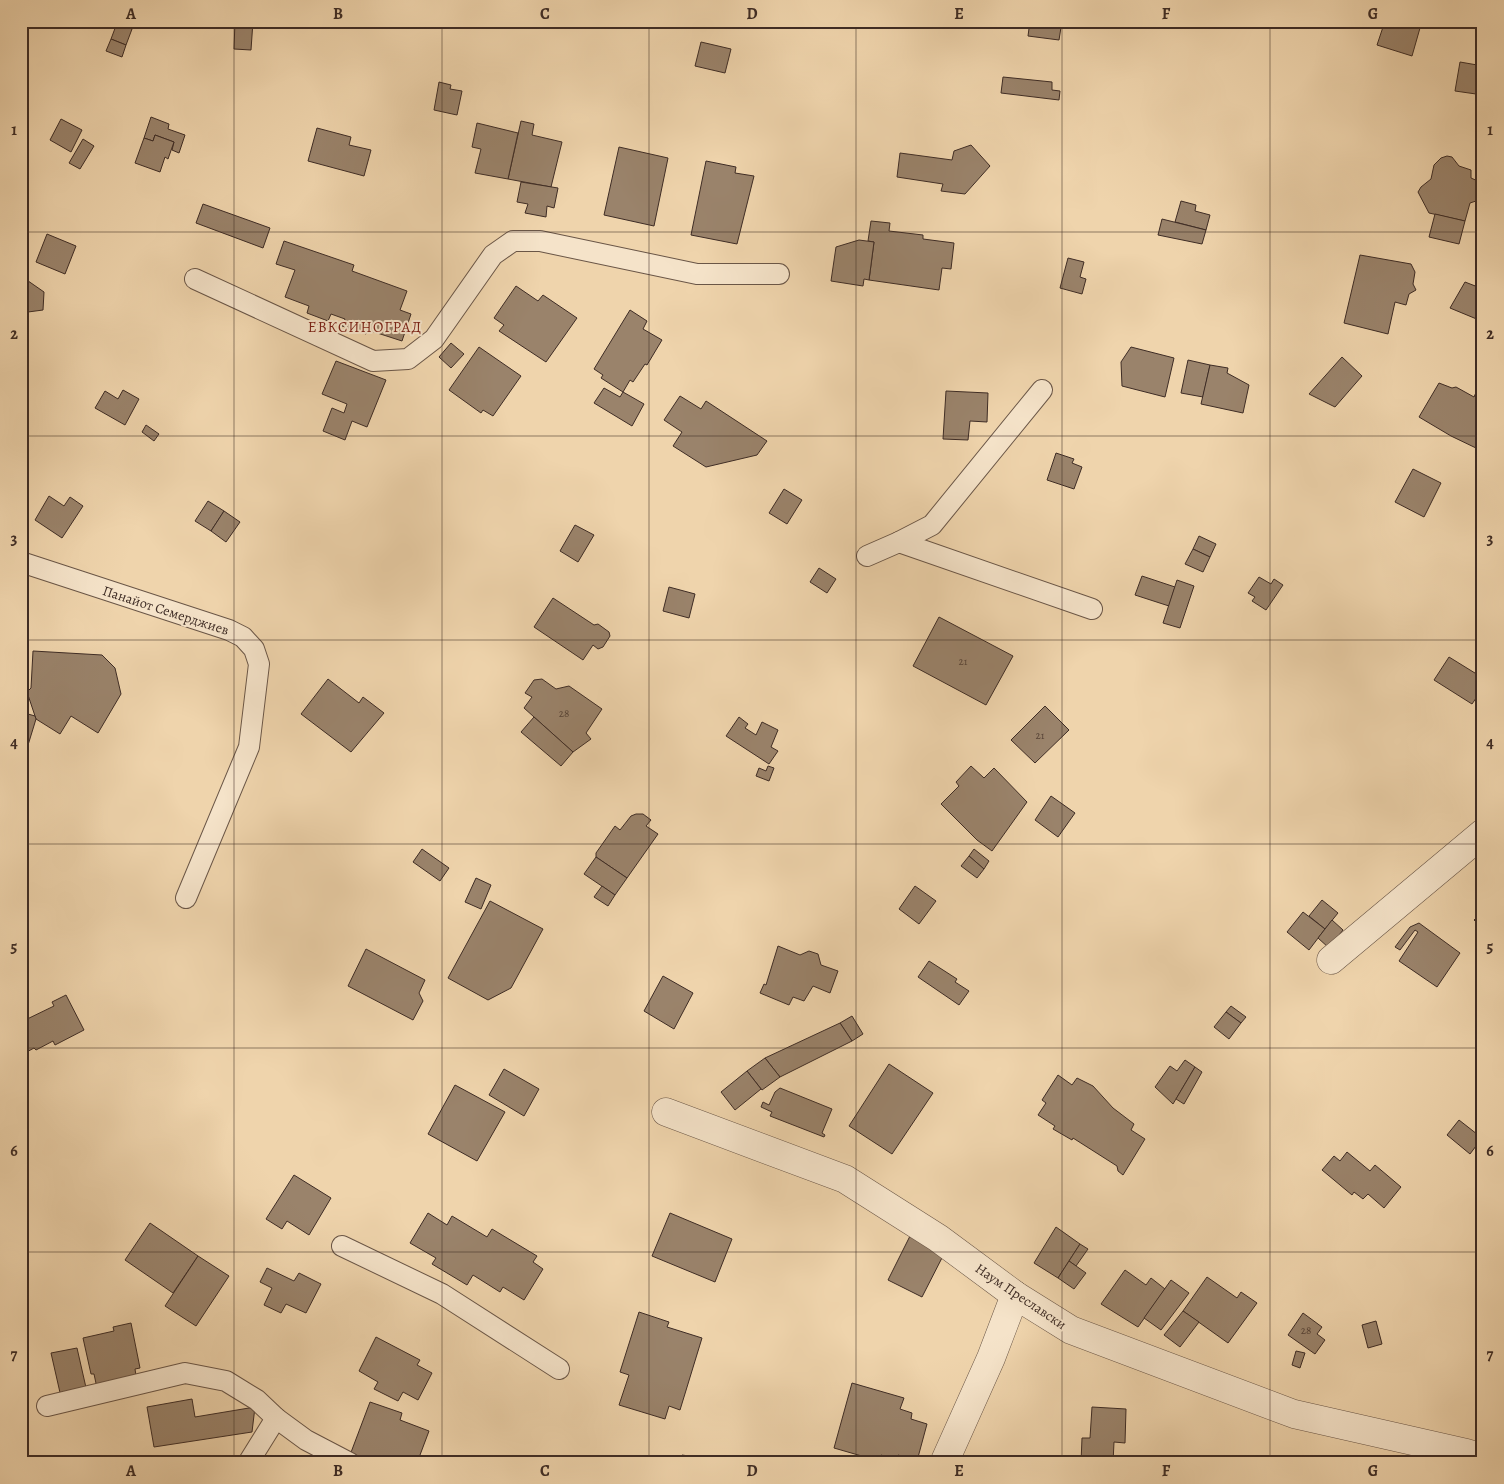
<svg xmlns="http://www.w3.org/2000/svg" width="1504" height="1484" viewBox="0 0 1504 1484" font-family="Alegreya,serif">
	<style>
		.building { fill: #9a836b; stroke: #3e2c25 }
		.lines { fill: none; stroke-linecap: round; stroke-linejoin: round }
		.lane-casing { stroke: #6a5647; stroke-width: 22 }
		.street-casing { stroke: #6a5647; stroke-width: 29 }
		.lane { stroke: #f5e3c9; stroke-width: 20 }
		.street { stroke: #f5e3c9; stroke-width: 28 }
		.grid { fill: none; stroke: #3e2c25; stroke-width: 1; stroke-opacity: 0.55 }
		.labels { text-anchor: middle; stroke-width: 4; stroke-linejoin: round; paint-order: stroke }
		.number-label { font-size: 11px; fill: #554236 }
		.street-label { font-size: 14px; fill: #3e2c25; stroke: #f5e3c9 }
		.neighbourhood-label { font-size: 15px; letter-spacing: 1px; fill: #7a1f14; stroke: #f5e3c9 }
		.neatline { fill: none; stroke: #3e2c25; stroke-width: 2 }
		.grid-label { font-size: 16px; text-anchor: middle; font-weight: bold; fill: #3e2c25 }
	</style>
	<rect width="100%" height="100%" fill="#efd4ac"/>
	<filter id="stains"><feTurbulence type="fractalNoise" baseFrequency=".004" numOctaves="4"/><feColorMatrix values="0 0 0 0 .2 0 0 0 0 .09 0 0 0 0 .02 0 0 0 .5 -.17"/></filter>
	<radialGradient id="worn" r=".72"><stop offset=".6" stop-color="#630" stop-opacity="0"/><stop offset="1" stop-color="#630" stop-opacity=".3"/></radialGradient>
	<g class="building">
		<path d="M235,21H253L251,50L234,49Z"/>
		<path d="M1030,21H1062L1059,40L1028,36Z"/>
		<path d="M1385,21H1422L1412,56L1377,45Z"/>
		<path d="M117,23L132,29L126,45L111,39Z"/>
		<path d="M111,39L126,45L122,57L106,51Z"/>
		<path d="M701,42L731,49L725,73L695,66Z"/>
		<path d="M1460,62L1483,66V95L1455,91Z"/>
		<path d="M1003,77L1052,82V90L1060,91L1059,100L1001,93Z"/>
		<path d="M439,82L451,85L450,89L462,91L457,115L434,110Z"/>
		<path d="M151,117L169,124L168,129L185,135L179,153L172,150L174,142L155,135L153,141L144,138Z"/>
		<path d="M61,119L82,130L71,152L50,140Z"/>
		<path d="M521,121L534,124L532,135L562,142L551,187L508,179Z"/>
		<path d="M477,123L518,133L508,179L475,173L481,149L472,147Z"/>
		<path d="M317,128L351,137L349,145L371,150L364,176L308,161Z"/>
		<path d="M155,135L174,142L168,159L165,157L160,172L135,163L144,138L153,141Z"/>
		<path d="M83,139L94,146L80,169L69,163Z"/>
		<path d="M971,145L990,166L965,194L941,191L943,184L897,177L900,153L952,160L954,151Z"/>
		<path d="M619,147L668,158L654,226L604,215Z"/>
		<path d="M1447,156L1452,157L1459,166L1471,170V178L1480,182L1476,201L1470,203L1465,221L1429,213L1418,192L1421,187L1431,179L1434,165L1441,158Z"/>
		<path d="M706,161L736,167L735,173L754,176L737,244L691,235Z"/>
		<path d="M521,182L558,188L554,208L547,206L546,217L525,213L528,204L517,202Z"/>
		<path d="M1181,201L1196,205L1195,211L1210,215L1206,230L1175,222Z"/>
		<path d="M203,204L270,228L263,248L196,223Z"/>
		<path d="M1435,214L1465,221L1459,244L1429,237Z"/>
		<path d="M1162,219L1206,230L1202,244L1158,235Z"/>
		<path d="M871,221L890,223L889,231L923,235V239L954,243L951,269L942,268L939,290L869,280L874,242L868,241Z"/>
		<path d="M47,234L76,246L65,274L36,262Z"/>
		<path d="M859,240L874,242L869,280L864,279L863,286L831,281L836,247Z"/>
		<path d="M284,241L354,265L352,271L407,291L400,310L411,314L402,341L368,330L366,334L342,326L345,319L331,314L328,321L307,313L309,306L285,297L295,270L276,264Z"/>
		<path d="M1360,255L1411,264L1415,272L1413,284L1416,290L1409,294L1406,305L1395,302L1388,334L1344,323Z"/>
		<path d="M1068,258L1084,262L1080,277L1086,279L1082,294L1060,288Z"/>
		<path d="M21,276L44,292L43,310L28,312L25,321L21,325Z"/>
		<path d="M1465,282L1483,289V313L1479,320L1450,308Z"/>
		<path d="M516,286L538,301L543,295L577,318L546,362L499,331L504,325L494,318Z"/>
		<path d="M630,310L647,321L643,329L662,340L647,365L645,364L633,382L630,380L623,392L601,378L603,375L594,369Z"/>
		<path d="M21,331L27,341L21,349Z"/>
		<path d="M451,343L464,354L451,368L439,357Z"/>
		<path d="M479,347L521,376L493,416L483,410L481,413L449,390Z"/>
		<path d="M1131,347L1174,358L1165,397L1122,386L1121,362Z"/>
		<path d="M1342,357L1362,376L1335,407L1309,394Z"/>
		<path d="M1188,360L1210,365L1203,397L1181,393Z"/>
		<path d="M336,361L386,380L367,427L352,421L345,440L323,431L332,408L344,413L347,404L322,394Z"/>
		<path d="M1210,365L1228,368L1227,373L1249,385L1243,413L1201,404Z"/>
		<path d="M1439,383L1452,388L1456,387L1474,397L1478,388L1483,391V436L1476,448L1451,436L1419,417Z"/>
		<path d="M604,388L620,397L623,392L644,404L632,426L594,403Z"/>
		<path d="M123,390L139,399L125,425L95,408L105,391L118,399Z"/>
		<path d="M946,391L988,393L987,422L970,421L968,440L943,439Z"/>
		<path d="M680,396L701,409L706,401L767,441L757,455L706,467L673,446L682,432L664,420Z"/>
		<path d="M146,425L159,434L154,441L142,432Z"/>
		<path d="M1056,453L1074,459L1072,463L1082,467L1074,489L1047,480Z"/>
		<path d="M1413,469L1441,483L1424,517L1395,502Z"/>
		<path d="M784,489L802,500L787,524L769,513Z"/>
		<path d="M49,496L64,506L70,497L83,506L62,538L35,520Z"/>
		<path d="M208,501L224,511L211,531L195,521Z"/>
		<path d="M224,511L240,522L226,542L211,531Z"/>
		<path d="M575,525L594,535L578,562L560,551Z"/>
		<path d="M1199,536L1216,544L1210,557L1193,549Z"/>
		<path d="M1193,549L1210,557L1203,572L1185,564Z"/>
		<path d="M819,568L836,579L827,593L810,582Z"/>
		<path d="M1142,576L1175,587L1169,606L1135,595Z"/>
		<path d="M1259,577L1271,584L1274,579L1283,585L1266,610L1252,601L1255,597L1248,593Z"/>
		<path d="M1177,580L1194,586L1180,628L1163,623Z"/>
		<path d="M669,587L695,594L689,618L663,611Z"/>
		<path d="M553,598L594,625L598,624L609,632L610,636L603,647L598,649L593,645L583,660L534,627Z"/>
		<path d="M939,617L1013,656L986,705L913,666Z"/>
		<path d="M33,651L102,655L115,668L121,694L98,733L71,716L60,734L36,719L27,692L31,688Z"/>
		<path d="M1449,657L1483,678V688L1472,704L1434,680Z"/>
		<path d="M328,679L359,703L363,697L384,713L351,752L301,714Z"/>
		<path d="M542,679L556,689L569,686L602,709L586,733L591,739L573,752L524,708L532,697L525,693L534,680Z"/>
		<path d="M1045,706L1069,730L1035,763L1011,740Z"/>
		<path d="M21,712L35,716L36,719L21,768Z"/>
		<path d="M534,717L573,752L561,766L521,732Z"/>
		<path d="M739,717L748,724L745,728L756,735L762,722L778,730L771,747L778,751L769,764L726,736Z"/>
		<path d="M768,766L774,768L769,781L756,776L759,768L766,771Z"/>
		<path d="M971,766L984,778L994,768L1027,802L992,851L977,840L941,804L959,786L956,782Z"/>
		<path d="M1051,796L1075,813L1058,837L1035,820Z"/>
		<path d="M636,814H643L651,820L646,826L658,834L627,878L596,857V853L615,826L620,830L631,816Z"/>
		<path d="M422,849L449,868L440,881L413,862Z"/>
		<path d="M974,849L989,861L984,869L969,856Z"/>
		<path d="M969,856L984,869L977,878L961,866Z"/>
		<path d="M596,857L627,878L615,895L584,874Z"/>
		<path d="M476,878L491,885L481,909L465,902Z"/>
		<path d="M602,886L615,895L608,906L594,897Z"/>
		<path d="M915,886L936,901L919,924L899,909Z"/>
		<path d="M1322,900L1338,913L1325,929L1309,916Z"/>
		<path d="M490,901L543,929L511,988L488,1000L448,978Z"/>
		<path d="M1483,911V929L1474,920Z"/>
		<path d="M1303,912L1325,929L1309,950L1287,932Z"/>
		<path d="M1332,920L1343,930L1329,948L1318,938Z"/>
		<path d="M1419,923L1460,953L1437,987L1399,961L1418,932L1415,930L1400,950L1395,947L1410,927Z"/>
		<path d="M778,946L800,955L809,951L818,954L821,965L838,971L830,993L813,986L804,1001L793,997L789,1005L760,993L764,984L766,985Z"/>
		<path d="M366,949L425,980L419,993L423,1001L413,1020L348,986Z"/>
		<path d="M929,961L957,979L955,982L969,991L959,1005L918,977Z"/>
		<path d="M663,976L693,993L674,1029L644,1011Z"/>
		<path d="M66,995L84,1030L55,1045L53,1041L36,1050L34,1048L25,1053L21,1046V1022L54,1006L52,1002Z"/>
		<path d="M1231,1006L1246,1017L1241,1023L1226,1012Z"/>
		<path d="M1226,1012L1241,1023L1229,1039L1214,1027Z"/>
		<path d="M852,1016L863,1034L852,1041L840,1023Z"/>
		<path d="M840,1023L852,1041L780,1077L765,1058Z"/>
		<path d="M765,1058L780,1077L762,1090L747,1071Z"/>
		<path d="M1185,1060L1195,1067L1173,1104L1155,1087L1170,1066L1177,1071Z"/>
		<path d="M889,1064L933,1093L892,1154L849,1126Z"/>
		<path d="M1195,1067L1202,1072L1184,1104L1176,1099Z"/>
		<path d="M504,1069L539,1089L524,1116L489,1095Z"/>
		<path d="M747,1071L761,1089L735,1110L721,1092Z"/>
		<path d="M1058,1075L1072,1085L1077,1078L1093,1086L1113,1108L1134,1124L1131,1130L1145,1139L1123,1175L1118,1171L1117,1166L1073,1138L1072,1140L1053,1129L1055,1126L1038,1115L1046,1103L1042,1100Z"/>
		<path d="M455,1085L505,1112L477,1161L428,1134Z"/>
		<path d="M780,1088L832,1109L822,1133L825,1135L824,1137L770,1116L772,1112L761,1107L763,1102L769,1105L775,1092Z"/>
		<path d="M1459,1120L1482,1138L1470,1154L1447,1135Z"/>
		<path d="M1347,1152L1370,1171L1375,1165L1401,1187L1384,1208L1368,1194L1363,1199L1354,1192L1352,1195L1322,1170L1334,1156L1340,1161Z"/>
		<path d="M294,1175L331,1198L309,1235L287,1221L282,1229L266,1219Z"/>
		<path d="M428,1213L447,1225L452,1216L487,1237L492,1229L537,1256L533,1262L543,1269L524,1300L503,1287L500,1292L473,1275L467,1285L432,1264L436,1258L410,1243Z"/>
		<path d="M670,1213L732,1239L715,1282L652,1256Z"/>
		<path d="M150,1223L198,1256L173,1293L125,1260Z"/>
		<path d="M1056,1227L1080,1244L1058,1278L1034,1263Z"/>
		<path d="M912,1232L946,1250L922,1297L888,1280Z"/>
		<path d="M1080,1244L1088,1249L1076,1266L1069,1261Z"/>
		<path d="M198,1256L229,1276L196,1326L165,1306Z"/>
		<path d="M1069,1261L1086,1273L1074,1289L1058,1278Z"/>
		<path d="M267,1268L294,1281L299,1273L321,1284L306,1313L286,1304L281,1313L264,1305L272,1288L260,1282Z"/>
		<path d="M1125,1270L1146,1285L1151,1278L1165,1289L1138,1327L1101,1304Z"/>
		<path d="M1207,1277L1237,1298L1241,1292L1257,1303L1228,1343L1183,1311Z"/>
		<path d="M1171,1280L1189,1293L1161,1330L1144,1318Z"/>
		<path d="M1183,1311L1199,1322L1180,1347L1164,1335Z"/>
		<path d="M639,1312L669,1322L667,1327L702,1338L680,1410L669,1406L665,1419L619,1405L629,1375L620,1372Z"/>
		<path d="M1303,1313L1322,1327L1317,1334L1325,1340L1315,1354L1288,1335Z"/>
		<path d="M1376,1321L1382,1344L1368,1348L1362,1325Z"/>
		<path d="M131,1323L140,1368L135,1369L137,1382L97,1388L94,1374H91L83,1338L114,1331L113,1327Z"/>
		<path d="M376,1337L420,1360L417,1365L432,1373L418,1400L403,1392L398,1401L374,1389L378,1382L359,1371Z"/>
		<path d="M77,1348L87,1392L61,1397L51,1353Z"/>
		<path d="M1296,1351L1305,1353L1300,1368L1292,1365Z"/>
		<path d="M852,1383L904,1398L900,1409L912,1413L911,1419L927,1424L917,1461L898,1455L897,1460L881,1455L879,1461L834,1448Z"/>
		<path d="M192,1399L195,1417L255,1407L252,1432L154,1447L147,1407Z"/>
		<path d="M370,1402L402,1413L400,1420L429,1431L417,1463H372L350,1455Z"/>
		<path d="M1092,1407L1126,1409L1125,1443L1114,1442L1113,1463H1081L1082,1438H1090Z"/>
		<path d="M682,1455L702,1458L708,1463H677Z"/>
	</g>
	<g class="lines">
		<defs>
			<g id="lane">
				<path d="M195,279L373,361L408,359L434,339L493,255L513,241H540L697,274H779"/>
				<path d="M899,542L932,525L1042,390"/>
				<path d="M867,556L899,542L1092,609"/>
				<path d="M21,562L229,630L243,637L254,649L259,664L249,747L186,898"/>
				<path d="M342,1246L442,1294L559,1369"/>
				<path d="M47,1406L185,1373L226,1381L257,1400L276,1418L306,1440L350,1463"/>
				<path d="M248,1463L276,1418"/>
			</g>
			<g id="street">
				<path d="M1331,960L1483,833"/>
				<path d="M666,1112L845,1179L938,1238L1015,1295L1071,1330L1294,1414L1466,1453L1483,1458"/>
				<path d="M944,1463L991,1358L1015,1295"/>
			</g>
		</defs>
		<use href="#lane" class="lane-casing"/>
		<use href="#street" class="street-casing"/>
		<use href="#lane" class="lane"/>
		<use href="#street" class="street"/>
	</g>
	<path class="grid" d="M234,21V1463M442,21V1463M649,21V1463M856,21V1463M1062,21V1463M1270,21V1463M21,232H1483M21,436H1483M21,640H1483M21,844H1483M21,1048H1483M21,1252H1483"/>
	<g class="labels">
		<g class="number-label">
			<text x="963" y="665">21</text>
			<text x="564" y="717">28</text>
			<text x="1040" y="739">21</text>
			<text x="1306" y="1334">28</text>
		</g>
		<g class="street-label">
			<text transform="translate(166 610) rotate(18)" y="5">Панайот Семерджиев</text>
			<text transform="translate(1021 1296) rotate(34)" y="5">Наум Преславски</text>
		</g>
		<g class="neighbourhood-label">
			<text x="365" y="332">ЕВКСИНОГРАД</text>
		</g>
	</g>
	<rect width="1504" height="1484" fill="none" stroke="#efd4ac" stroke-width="55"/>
	<rect x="28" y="28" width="1448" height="1428" class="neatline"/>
	<g class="grid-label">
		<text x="131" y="19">A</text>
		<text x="338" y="19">B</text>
		<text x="545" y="19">C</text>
		<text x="752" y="19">D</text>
		<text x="959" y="19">E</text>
		<text x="1166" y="19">F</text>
		<text x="1373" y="19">G</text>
		<text x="14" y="135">1</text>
		<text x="1490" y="135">1</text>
		<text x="14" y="339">2</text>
		<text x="1490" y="339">2</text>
		<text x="14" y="544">3</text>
		<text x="1490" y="544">3</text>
		<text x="14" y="748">4</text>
		<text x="1490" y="748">4</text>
		<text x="14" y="952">5</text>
		<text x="1490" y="952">5</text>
		<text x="14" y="1156">6</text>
		<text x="1490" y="1156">6</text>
		<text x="14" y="1360">7</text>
		<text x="1490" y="1360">7</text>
		<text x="131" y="1476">A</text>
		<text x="338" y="1476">B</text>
		<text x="545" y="1476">C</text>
		<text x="752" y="1476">D</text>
		<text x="959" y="1476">E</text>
		<text x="1166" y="1476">F</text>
		<text x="1373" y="1476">G</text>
	</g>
	<rect width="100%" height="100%" filter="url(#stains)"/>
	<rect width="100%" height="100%" fill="url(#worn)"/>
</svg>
